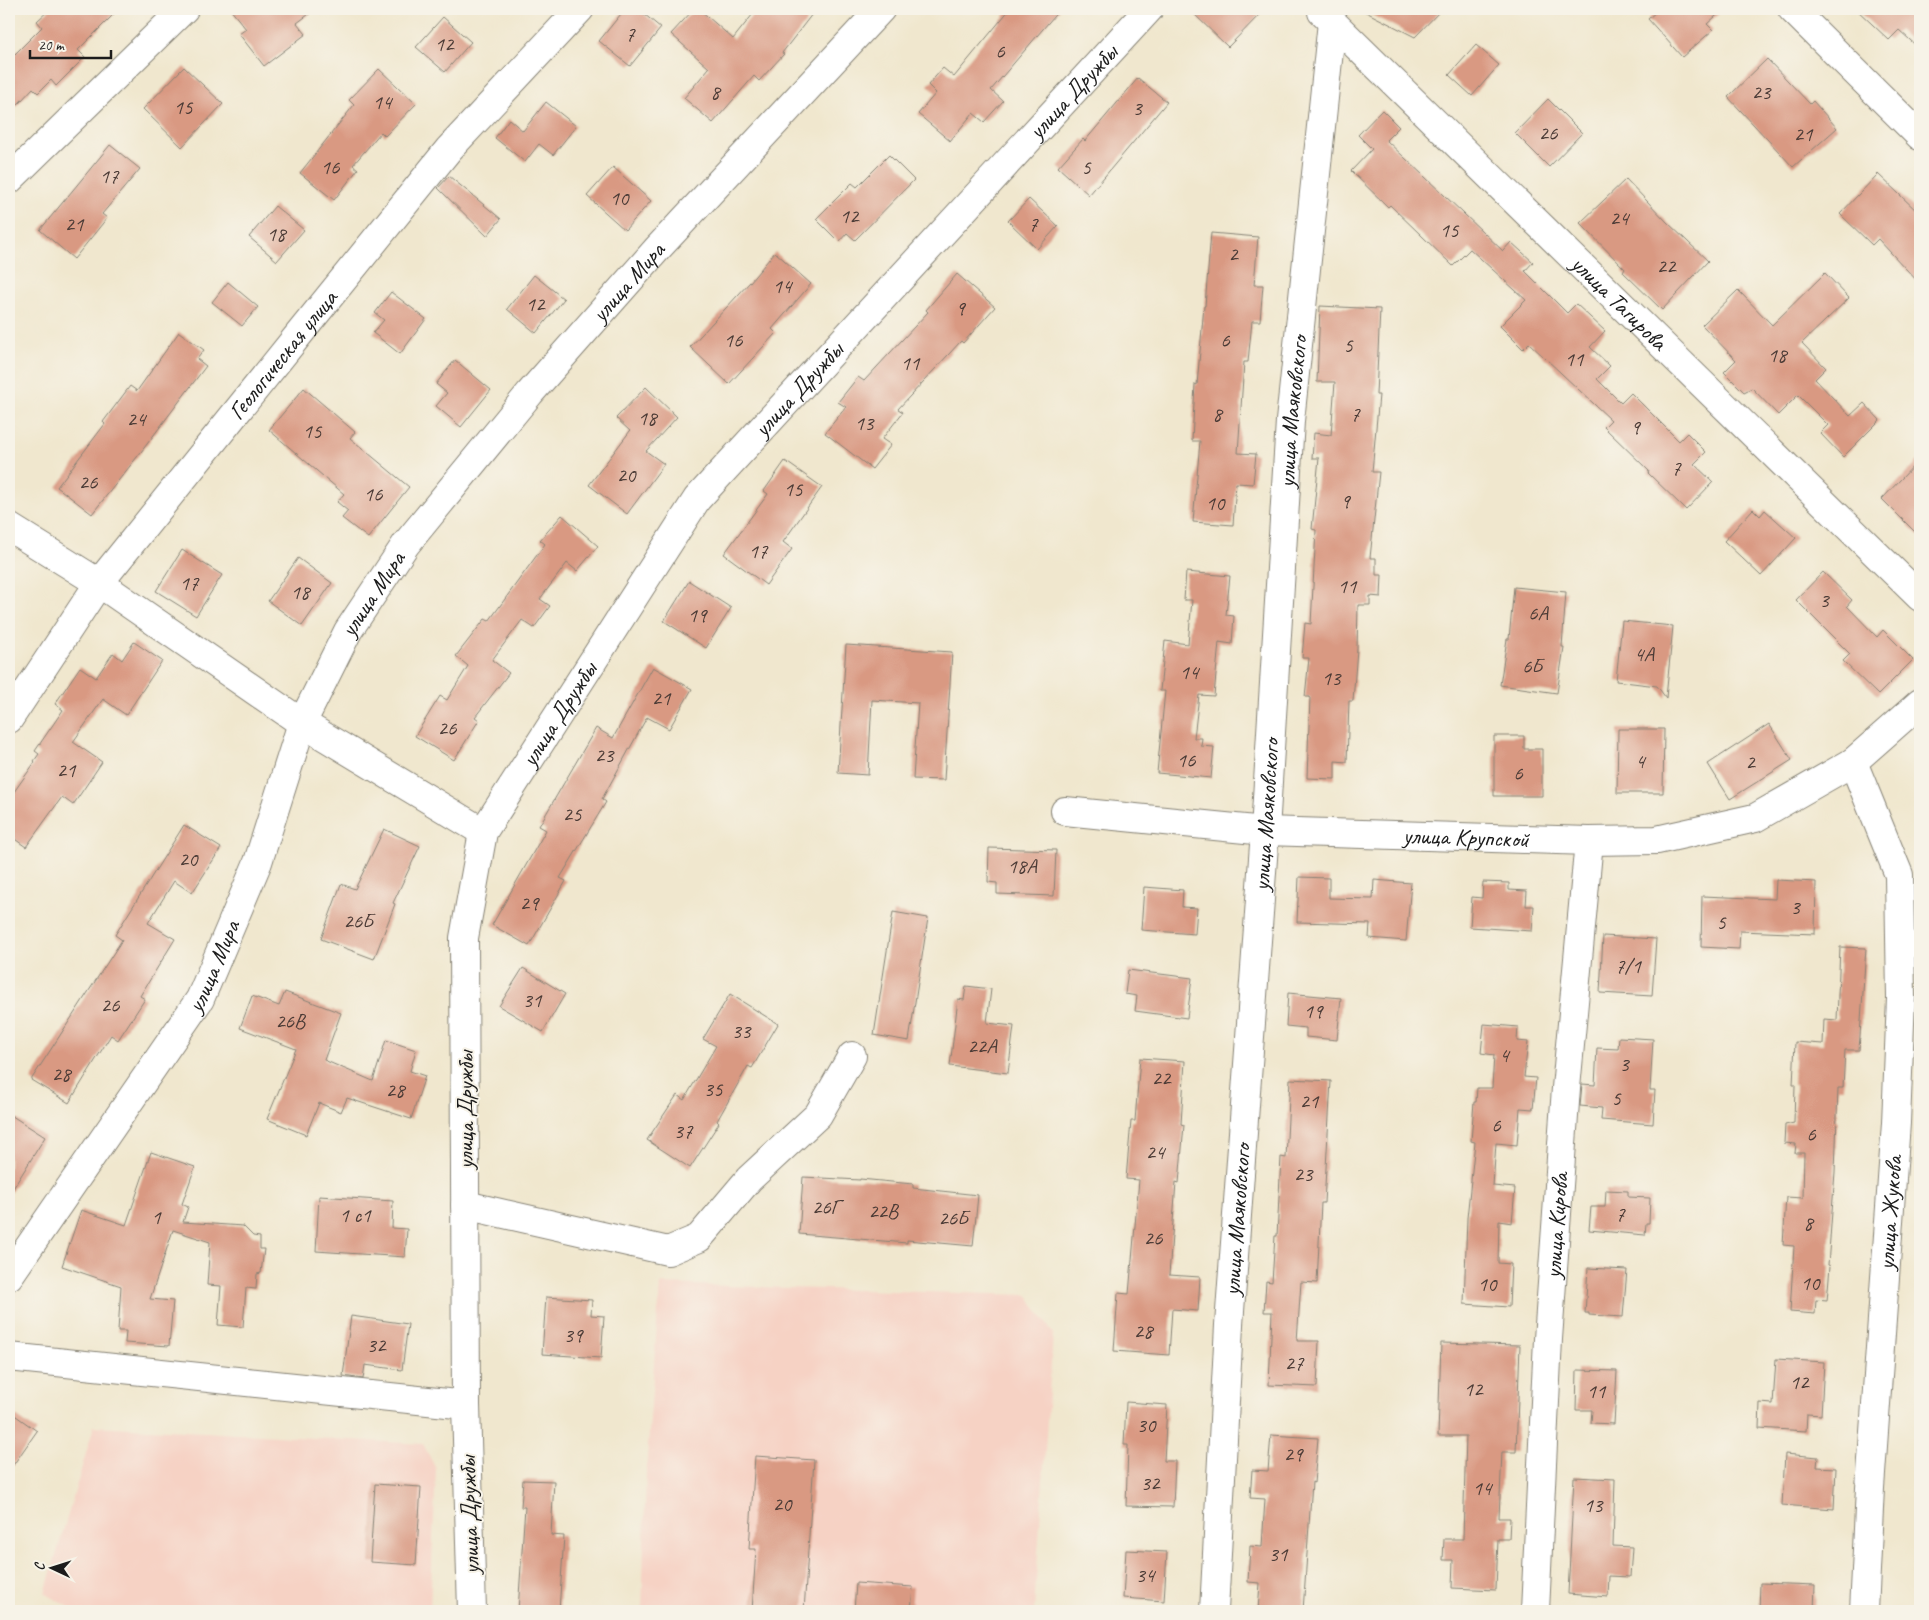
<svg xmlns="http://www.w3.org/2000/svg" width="1929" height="1620" viewBox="0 0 1929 1620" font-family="Caveat,sans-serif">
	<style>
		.built { fill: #f6d2c4 }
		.building { fill: #d99982 }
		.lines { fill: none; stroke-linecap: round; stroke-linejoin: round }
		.minor-casing { stroke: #868275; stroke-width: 30 }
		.minor { stroke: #fff; stroke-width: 28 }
		.labels { text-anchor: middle; stroke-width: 4; stroke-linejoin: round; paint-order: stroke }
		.number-label { font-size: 21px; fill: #4b3b36 }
		.street-label { font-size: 24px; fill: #1c1c1c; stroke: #f7f3e8 }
	</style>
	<rect width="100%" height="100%" fill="#f7f3e8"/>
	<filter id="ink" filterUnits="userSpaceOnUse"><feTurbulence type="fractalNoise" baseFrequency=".02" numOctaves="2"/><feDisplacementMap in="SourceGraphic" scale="10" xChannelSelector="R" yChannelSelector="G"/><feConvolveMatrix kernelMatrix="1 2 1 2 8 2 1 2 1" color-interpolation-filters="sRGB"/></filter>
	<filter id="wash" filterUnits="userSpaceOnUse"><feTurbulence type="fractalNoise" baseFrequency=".0096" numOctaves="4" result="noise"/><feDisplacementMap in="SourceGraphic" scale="20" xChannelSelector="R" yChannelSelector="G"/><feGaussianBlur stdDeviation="1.12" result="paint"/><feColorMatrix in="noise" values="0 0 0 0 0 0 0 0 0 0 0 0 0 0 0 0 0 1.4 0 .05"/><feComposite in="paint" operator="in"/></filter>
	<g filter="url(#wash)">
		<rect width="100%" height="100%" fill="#f0e7ce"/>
		<g class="built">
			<path d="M660,1284L1028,1295L1053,1334L1034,1611H642L646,1472Z"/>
			<path d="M94,1426L423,1444L436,1469L430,1611H75L45,1593Z"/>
		</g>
		<g id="blocks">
			<g class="building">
				<path d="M50,9H119L78,50L85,57L56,86L51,80L38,93L33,88L9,114V60L42,27L37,21Z"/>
				<path d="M230,9H316L297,23L306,34L264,66L239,34L246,29Z"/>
				<path d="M625,9H638L661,28L630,66L599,41Z"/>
				<path d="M694,9H699L733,39L757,9H816L782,53L784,54L759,81L754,76L713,123L684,98L709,68L671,34Z"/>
				<path d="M1010,9H1060L991,90L1003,101L984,122L973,113L950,141L918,114L936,93L928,85L943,68L954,77Z"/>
				<path d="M1189,9H1265L1228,47Z"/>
				<path d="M1360,9H1442L1415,37Z"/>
				<path d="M1659,9H1724L1707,24L1713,30L1682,57L1648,19Z"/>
				<path d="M1856,9H1920V49L1899,30L1889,40Z"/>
				<path d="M443,17L471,42L445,72L416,47Z"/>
				<path d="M1476,45L1499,65L1472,96L1449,75Z"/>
				<path d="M1767,59L1810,104L1813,101L1837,128L1793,167L1728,97Z"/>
				<path d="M184,67L223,104L182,147L143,109Z"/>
				<path d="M379,69L416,104L385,136L381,132L353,165L358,169L334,200L300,173L354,105L349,100Z"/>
				<path d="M1138,78L1167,102L1089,195L1058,167L1083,139L1085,141Z"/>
				<path d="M1548,99L1582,133L1549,167L1515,133Z"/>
				<path d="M546,102L576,126L553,155L539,144L525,162L495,138L509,119L523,131Z"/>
				<path d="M1382,110L1399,127L1386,140L1503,251L1511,242L1533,262L1525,271L1567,313L1576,304L1605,331L1590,347L1610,366L1597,379L1621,403L1631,393L1679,441L1687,433L1706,452L1694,464L1713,482L1686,510L1648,473L1649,471L1604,427L1611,420L1529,343L1523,349L1500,326L1526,300L1470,249L1453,266L1390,205L1388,207L1351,171L1372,149L1358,135Z"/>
				<path d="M110,145L140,169L102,214L107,218L74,259L40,230Z"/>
				<path d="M889,155L914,180L855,240L847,233L839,242L816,219L852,183L857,187Z"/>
				<path d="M613,167L651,201L625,230L587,196Z"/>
				<path d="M1878,174L1920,214V284L1878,239L1872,245L1840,214Z"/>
				<path d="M449,176L501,219L487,236L438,188Z"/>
				<path d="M1626,179L1667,222L1708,261L1662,310L1623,272L1625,269L1580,223Z"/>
				<path d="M1029,199L1058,226L1037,249L1008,221Z"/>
				<path d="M275,206L304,230L277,261L249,237Z"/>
				<path d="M1211,233L1258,237L1254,285H1263L1260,321H1252L1248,362H1244L1238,453L1256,454L1253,484L1236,483L1233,525L1193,522L1200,441H1192L1195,384L1197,385L1204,306H1205Z"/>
				<path d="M775,252L811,284L772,329L776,333L729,384L690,347L750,282Z"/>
				<path d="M1825,273L1849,298L1802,343L1826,368L1815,379L1850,416L1864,403L1880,420L1843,457L1820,433L1828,425L1798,395L1778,415L1752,388L1744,392L1724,372L1736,360L1702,325L1738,290L1772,325Z"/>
				<path d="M957,274L995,307L963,343L961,341L898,409L903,412L882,439L891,445L872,469L825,433L846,407L838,402L858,377L864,381L928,312L926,310Z"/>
				<path d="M534,275L564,299L536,333L507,309Z"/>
				<path d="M228,282L258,307L242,326L212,302Z"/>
				<path d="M391,292L426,319L400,354L373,333L384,320L375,313Z"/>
				<path d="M1320,306L1380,309L1376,395H1379L1372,472H1379L1370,558H1376V575H1382L1381,597L1370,596V605H1358L1357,649L1353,701H1349L1347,762L1335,761V779L1307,778L1310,697H1305L1309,658H1302L1305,623L1311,624L1316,530L1312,529L1319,458H1312L1314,433L1331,435L1335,382H1317Z"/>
				<path d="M179,332L204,350L197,359L206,366L141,452L92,514L57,487L105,424L103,422L130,386L137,391Z"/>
				<path d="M455,360L491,390L461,427L436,406L447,393L436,384Z"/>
				<path d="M646,387L677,417L646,451L664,464L627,514L589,485L630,431L616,418Z"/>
				<path d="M304,388L355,432L350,438L409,487L368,538L342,518L348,511L337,502L344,494L269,430Z"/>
				<path d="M1920,459V537L1882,499Z"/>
				<path d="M785,461L822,487L783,542L792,549L766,585L724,554L768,494L764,491Z"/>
				<path d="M1753,509L1760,516L1765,510L1796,538L1761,576L1724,541Z"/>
				<path d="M562,515L598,546L577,571L567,563L540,599L550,606L534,628L522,620L492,660L509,673L475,717L479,720L454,760L415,736L440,696L447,700L468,666L456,656L485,619L489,621L545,544L540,540Z"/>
				<path d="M182,550L222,575L196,616L156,591Z"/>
				<path d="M298,558L332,583L302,626L268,601Z"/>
				<path d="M1186,572L1230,576L1226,615L1234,616L1232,644L1219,642L1214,696L1199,695L1194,738H1202L1201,746L1214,747L1211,778L1157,773L1165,691H1160L1165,641L1188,644L1192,600H1184Z"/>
				<path d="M1823,572L1852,600L1847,606L1877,637L1883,630L1913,660L1878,695L1843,661L1850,654L1796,600Z"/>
				<path d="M689,581L731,608L706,648L664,621Z"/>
				<path d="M1514,587L1566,592L1562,647H1564L1557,693L1500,685L1507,639H1509Z"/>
				<path d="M1622,621L1673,626L1666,698L1657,686L1616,681Z"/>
				<path d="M134,642L162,661L126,715L103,699L73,742L102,762L73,805L62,797L26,847L9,835V799L35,762L34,761L39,754L35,751L63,710L55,704L80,667L96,678L113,653L122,660Z"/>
				<path d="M846,645L952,652L944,780L913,779L918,703L872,700L868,775L838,773Z"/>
				<path d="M653,667L692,689L669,729L647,717L602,799L606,802L560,878L566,881L529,946L492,925L546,830L539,826L596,728L613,738Z"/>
				<path d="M1769,724L1792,760L1730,799L1708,764Z"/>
				<path d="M1618,729H1664L1663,793H1617Z"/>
				<path d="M1494,736H1524V749H1542V796H1494Z"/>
				<path d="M184,825L221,848L192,893L174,881L148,923L175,939L140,996L145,999L118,1040L111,1035L69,1103L31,1080L122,940L115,935Z"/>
				<path d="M384,829L420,846L393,903L395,904L374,959L321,939L341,884L355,889Z"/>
				<path d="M989,848L1056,850L1054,896L997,894V883L988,882Z"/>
				<path d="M1299,877L1329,878V898L1373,899L1374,880L1411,883L1406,941L1369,938L1370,924L1297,922Z"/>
				<path d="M1776,880L1816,882L1815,934L1740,931L1739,949L1701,947L1702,896L1775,899Z"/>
				<path d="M1483,882L1509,883V890L1527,891L1526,906H1534L1532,931L1470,927L1472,897L1482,898Z"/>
				<path d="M1144,887L1183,890L1182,907L1197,908L1195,934L1141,930Z"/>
				<path d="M893,912L928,918L909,1041L874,1035Z"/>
				<path d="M1603,936L1656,939L1652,996L1600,993Z"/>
				<path d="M1840,947L1866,948L1859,1050H1845L1843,1088H1838L1835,1172L1828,1265L1830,1266L1827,1301L1816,1300L1815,1314L1790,1312L1794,1246L1783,1245L1786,1197L1803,1198L1804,1153H1795L1796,1144L1784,1143L1785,1125L1794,1123L1795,1085H1793L1795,1042L1823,1044L1824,1019L1837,1020Z"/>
				<path d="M523,968L565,994L543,1032L499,1006Z"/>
				<path d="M1128,970L1192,978L1187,1018L1135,1011L1137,996L1125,994Z"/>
				<path d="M966,986L991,989L987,1023L1014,1026L1008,1073L950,1066L958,999L964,1000Z"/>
				<path d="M285,992L341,1013L324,1060L373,1081L386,1040L416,1050L410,1071L425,1076L411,1119L347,1098L341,1112L319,1103L306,1135L267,1119L296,1049L240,1028L252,996L279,1006Z"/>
				<path d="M1288,993L1341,998L1337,1040L1306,1037V1028L1286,1026Z"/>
				<path d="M730,994L778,1024L752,1068L748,1066L717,1121L719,1123L690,1168L647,1140L677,1095L684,1100L716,1046L703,1039Z"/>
				<path d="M1484,1024L1518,1027L1517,1041L1528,1042L1524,1077L1536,1078L1533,1109L1520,1108L1517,1145L1496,1143L1493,1186L1515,1188L1512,1223L1499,1221L1498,1263L1511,1264L1509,1307L1464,1304L1467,1218L1475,1142L1471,1141L1474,1102H1476L1477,1088H1492L1494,1055L1481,1053Z"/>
				<path d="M1619,1037L1653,1039L1650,1090H1655L1653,1124L1601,1120L1602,1108L1580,1106L1582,1084L1595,1085L1597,1048L1618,1049Z"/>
				<path d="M1140,1058L1185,1061L1181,1124L1184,1125L1179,1183L1176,1182L1169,1275L1200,1277L1198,1311L1172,1309L1169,1355L1114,1351L1118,1293L1129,1294L1139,1180L1126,1179L1131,1121H1135Z"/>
				<path d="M1290,1079L1331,1081L1324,1203H1321L1317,1283L1301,1282L1297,1341H1319L1317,1387L1269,1385L1272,1312H1264L1266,1281L1272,1282L1275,1236H1277L1281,1157L1286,1158Z"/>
				<path d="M9,1114L45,1137L9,1195Z"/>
				<path d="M151,1152L195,1167L182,1204L188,1207L183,1222L243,1226L253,1236L260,1237V1249H264L261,1273L257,1274L256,1289L246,1288L243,1327L218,1325L221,1286L207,1285L210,1242L173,1230L150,1299L173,1301L169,1346L125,1343L126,1331H118L121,1286L62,1266L81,1210L126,1225Z"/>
				<path d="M803,1177L860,1180V1179L913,1184V1188L978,1195L973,1246L907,1240V1243L799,1234Z"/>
				<path d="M1606,1190L1628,1191V1197L1650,1198L1649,1223H1646L1645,1235L1589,1230L1591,1207H1605Z"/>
				<path d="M319,1196L393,1201L392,1228L407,1229L405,1257L316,1251Z"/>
				<path d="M1588,1268L1627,1270L1623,1317L1589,1315V1313H1585Z"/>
				<path d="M546,1297L592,1300L591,1315L604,1316L601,1358L542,1354Z"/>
				<path d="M351,1316L408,1324L402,1370L365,1365L363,1379L343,1376Z"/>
				<path d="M1441,1343L1520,1345L1516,1452H1502L1499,1518H1510L1509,1539H1498L1496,1590L1452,1588L1453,1560H1443L1444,1539H1463L1466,1436H1438Z"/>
				<path d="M1776,1359L1824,1362L1821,1415L1807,1414L1806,1431L1759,1428L1760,1403L1773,1404Z"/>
				<path d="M1577,1370L1617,1371L1614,1424L1591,1423L1592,1410H1576Z"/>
				<path d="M1126,1402L1167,1405L1164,1461H1175L1173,1507L1126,1506L1128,1445H1124Z"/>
				<path d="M9,1411L37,1431L9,1471Z"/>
				<path d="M1271,1435L1318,1438L1314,1483L1312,1482L1303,1611H1258L1260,1583L1248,1582L1250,1546L1262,1547L1265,1499L1250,1498L1252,1470L1268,1471Z"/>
				<path d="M1785,1454L1818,1457L1817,1467L1836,1468L1834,1509L1782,1505Z"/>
				<path d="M755,1456L814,1460L804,1611H752L756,1549H749Z"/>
				<path d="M1574,1477L1615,1479L1613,1546L1632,1547L1630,1577L1609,1576L1608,1597L1568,1594Z"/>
				<path d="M523,1480L554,1481L551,1535L564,1536L559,1611H518L525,1507H521Z"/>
				<path d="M375,1484L421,1487L416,1565L370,1562Z"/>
				<path d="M1126,1550L1167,1552L1164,1601L1123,1598Z"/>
				<path d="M856,1583L913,1587L911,1611H854Z"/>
				<path d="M1760,1583L1815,1585L1814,1611H1759Z"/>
			</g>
		</g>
	</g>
	<g filter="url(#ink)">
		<use href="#blocks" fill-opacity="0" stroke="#868275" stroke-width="1"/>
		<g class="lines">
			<defs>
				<g id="minor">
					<path d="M1792,9L1920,136"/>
					<path id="s1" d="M1322,12L1920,597"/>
					<path d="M9,180L184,9"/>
					<path d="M9,527L99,583L302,723L483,832"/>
					<path id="s2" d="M9,719L99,583L300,333L449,149L580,9"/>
					<path id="s3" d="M1065,811L1265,831L1589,841L1657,840L1755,818L1853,762"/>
					<path d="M465,1205L668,1251L699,1238L749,1179L818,1115L852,1056"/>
					<path id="s4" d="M9,1276L200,999L258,862L302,723L348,631L406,544L530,393L658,248L881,9"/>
					<path d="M9,1357L466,1405"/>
					<path id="s5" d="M472,1611L466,1405L464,938L483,832L697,499L1149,9"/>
					<path id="s6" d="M1214,1611L1229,1325L1265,831L1290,421L1332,22"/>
					<path id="s7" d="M1535,1611L1548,1339L1566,1088L1589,841"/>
					<path id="s8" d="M1864,1611L1870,1488L1896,1123L1901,998L1899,875L1853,762L1920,703"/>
				</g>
			</defs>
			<use href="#minor" class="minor-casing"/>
			<use href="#minor" class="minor"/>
		</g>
	</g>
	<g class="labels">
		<g class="number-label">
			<text x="630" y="41">7</text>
			<text x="444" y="51">12</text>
			<text x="1000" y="58">6</text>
			<text x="715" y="99">8</text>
			<text x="1761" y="99">23</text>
			<text x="382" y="109">14</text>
			<text x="183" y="114">15</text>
			<text x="1137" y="115">3</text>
			<text x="1548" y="140">26</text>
			<text x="1803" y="141">21</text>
			<text x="330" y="174">16</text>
			<text x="1086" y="174">5</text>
			<text x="109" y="183">17</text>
			<text x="619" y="205">10</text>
			<text x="849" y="223">12</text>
			<text x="1619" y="225">24</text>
			<text x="74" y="231">21</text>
			<text x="1033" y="231">7</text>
			<text x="1449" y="237">15</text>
			<text x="276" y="241">18</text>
			<text x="1233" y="261">2</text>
			<text x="1666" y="273">22</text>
			<text x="782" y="293">14</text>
			<text x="535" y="311">12</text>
			<text x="960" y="315">9</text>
			<text x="733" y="347">16</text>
			<text x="1225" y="347">6</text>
			<text x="1348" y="352">5</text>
			<text x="1777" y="362">18</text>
			<text x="1574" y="366">11</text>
			<text x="910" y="370">11</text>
			<text x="1217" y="421">8</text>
			<text x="1355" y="421">7</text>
			<text x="647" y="425">18</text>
			<text x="136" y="426">24</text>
			<text x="864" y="430">13</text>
			<text x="1635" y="434">9</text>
			<text x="312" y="438">15</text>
			<text x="1676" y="475">7</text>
			<text x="626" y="482">20</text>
			<text x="88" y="489">26</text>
			<text x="793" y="496">15</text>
			<text x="373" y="501">16</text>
			<text x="1345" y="508">9</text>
			<text x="1215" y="510">10</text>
			<text x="758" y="558">17</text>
			<text x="189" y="590">17</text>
			<text x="1347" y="593">11</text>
			<text x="300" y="599">18</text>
			<text x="1824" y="607">3</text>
			<text x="1538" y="620">6А</text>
			<text x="697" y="622">19</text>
			<text x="1644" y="661">4А</text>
			<text x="1532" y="673">6Б</text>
			<text x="1189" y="679">14</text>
			<text x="1331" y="685">13</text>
			<text x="661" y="705">21</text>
			<text x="447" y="735">26</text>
			<text x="604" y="762">23</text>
			<text x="1186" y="767">16</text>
			<text x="1640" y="768">4</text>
			<text x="1750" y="769">2</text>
			<text x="66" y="777">21</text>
			<text x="1518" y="780">6</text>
			<text x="572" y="821">25</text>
			<text x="188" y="866">20</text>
			<text x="1022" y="873">18А</text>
			<text x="529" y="910">29</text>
			<text x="1795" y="914">3</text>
			<text x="358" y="928">26Б</text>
			<text x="1721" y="929">5</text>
			<text x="1628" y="973">7/1</text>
			<text x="532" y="1007">31</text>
			<text x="110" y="1012">26</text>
			<text x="1313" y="1018">19</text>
			<text x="290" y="1028">26В</text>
			<text x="741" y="1038">33</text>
			<text x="982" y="1053">22А</text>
			<text x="1504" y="1062">4</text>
			<text x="1624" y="1071">3</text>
			<text x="61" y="1081">28</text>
			<text x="1161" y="1085">22</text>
			<text x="713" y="1096">35</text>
			<text x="395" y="1097">28</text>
			<text x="1616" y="1105">5</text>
			<text x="1309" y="1108">21</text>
			<text x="1496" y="1132">6</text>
			<text x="683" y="1138">37</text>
			<text x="1811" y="1141">6</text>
			<text x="1155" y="1159">24</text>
			<text x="1303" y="1181">23</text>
			<text x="826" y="1214">26Г</text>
			<text x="883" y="1218">22В</text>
			<text x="1620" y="1221">7</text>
			<text x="355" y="1222">1 с1</text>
			<text x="156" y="1224">1</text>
			<text x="953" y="1225">26Б</text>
			<text x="1808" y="1230">8</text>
			<text x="1153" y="1245">26</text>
			<text x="1810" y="1290">10</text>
			<text x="1487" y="1291">10</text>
			<text x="1143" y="1338">28</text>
			<text x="573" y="1342">39</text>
			<text x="376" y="1352">32</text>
			<text x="1294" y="1370">27</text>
			<text x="1799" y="1389">12</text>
			<text x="1473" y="1396">12</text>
			<text x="1596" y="1398">11</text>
			<text x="1146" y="1432">30</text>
			<text x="1293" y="1461">29</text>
			<text x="1150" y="1490">32</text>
			<text x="1482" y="1495">14</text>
			<text x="782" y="1511">20</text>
			<text x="1593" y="1512">13</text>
			<text x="1278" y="1561">31</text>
			<text x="1145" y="1582">34</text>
		</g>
		<g class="street-label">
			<text dy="8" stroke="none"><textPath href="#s5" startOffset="1731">улица Дружбы</textPath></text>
			<text dy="8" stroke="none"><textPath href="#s4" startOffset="1182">улица Мира</textPath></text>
			<text dy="8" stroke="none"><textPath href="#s1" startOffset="416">улица Тагирова</textPath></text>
			<text dy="8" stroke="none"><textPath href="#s2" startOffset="456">Геологическая улица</textPath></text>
			<text dy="8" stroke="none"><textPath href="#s5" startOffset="1326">улица Дружбы</textPath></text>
			<text dy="8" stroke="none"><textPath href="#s6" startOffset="1202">улица Маяковского</textPath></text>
			<text dy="8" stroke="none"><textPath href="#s4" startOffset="778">улица Мира</textPath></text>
			<text dy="8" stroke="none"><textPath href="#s5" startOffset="921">улица Дружбы</textPath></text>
			<text dy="8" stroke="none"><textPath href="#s6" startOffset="798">улица Маяковского</textPath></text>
			<text dy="8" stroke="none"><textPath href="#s3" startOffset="402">улица Крупской</textPath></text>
			<text dy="8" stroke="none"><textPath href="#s4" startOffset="372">улица Мира</textPath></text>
			<text transform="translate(465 1110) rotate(-90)" y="8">улица Дружбы</text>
			<text dy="8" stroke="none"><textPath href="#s8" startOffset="399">улица Жукова</textPath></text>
			<text dy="8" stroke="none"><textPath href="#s6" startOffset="392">улица Маяковского</textPath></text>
			<text dy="8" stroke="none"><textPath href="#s7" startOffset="386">улица Кирова</textPath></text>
			<text transform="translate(469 1515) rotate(-92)" y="8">улица Дружбы</text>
		</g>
	</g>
	<rect width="1929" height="1620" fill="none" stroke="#f7f3e8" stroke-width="30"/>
	<g transform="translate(52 1568) rotate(274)" stroke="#f7f3e8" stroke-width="4" paint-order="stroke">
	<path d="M0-4L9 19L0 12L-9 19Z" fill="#1c1c1c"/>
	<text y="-8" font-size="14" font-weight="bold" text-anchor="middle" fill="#1c1c1c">С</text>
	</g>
	<path d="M30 50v8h81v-8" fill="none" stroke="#1c1c1c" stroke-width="2.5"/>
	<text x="38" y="50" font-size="15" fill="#1c1c1c" stroke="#f7f3e8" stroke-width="4" paint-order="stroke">20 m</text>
</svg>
